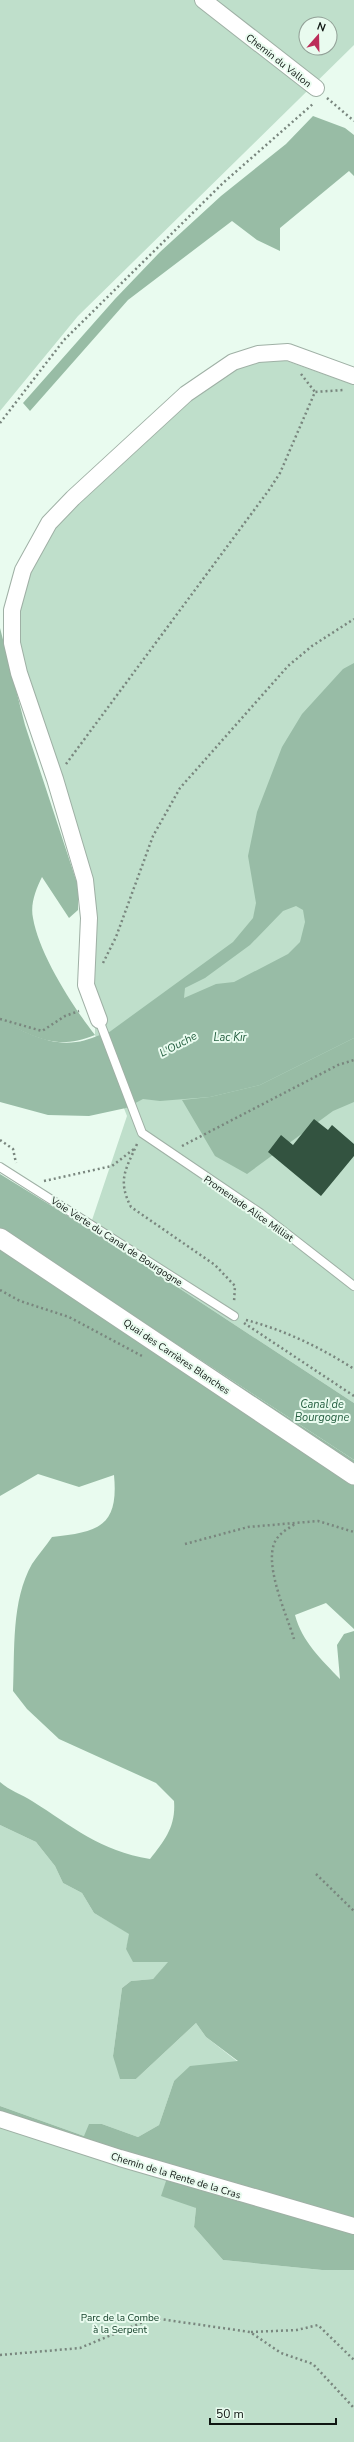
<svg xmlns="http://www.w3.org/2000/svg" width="354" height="2442" viewBox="0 0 354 2442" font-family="'Nunito Sans',sans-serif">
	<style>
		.green { fill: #bfdfcb; fill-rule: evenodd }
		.forest { fill: #98bca5 }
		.water { fill: #98bca6; fill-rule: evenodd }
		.building { fill: #335340 }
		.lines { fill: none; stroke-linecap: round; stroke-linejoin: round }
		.service-casing { stroke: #9fb0a5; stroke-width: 10 }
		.minor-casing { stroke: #9fb0a5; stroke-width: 18 }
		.tertiary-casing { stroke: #9fb0a5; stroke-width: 21 }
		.path { stroke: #79867e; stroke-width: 2.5; stroke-dasharray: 2 3; stroke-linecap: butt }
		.service { stroke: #fff; stroke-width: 8 }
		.minor { stroke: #fff; stroke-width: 16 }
		.tertiary { stroke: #fff; stroke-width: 19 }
		.labels { text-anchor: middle; stroke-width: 4; stroke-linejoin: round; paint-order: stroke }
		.street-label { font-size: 10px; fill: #101713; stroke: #e9fbef }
		.park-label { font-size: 10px; fill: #103d26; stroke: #e9fbef }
		.water-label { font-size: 11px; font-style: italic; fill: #225d3e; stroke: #e9fbef }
	</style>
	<rect width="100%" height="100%" fill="#e9fbef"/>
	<g class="green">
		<path d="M0,0H354V45L78,316L0,411ZM306,24H330V48H306Z"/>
		<path d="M281,359L354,385V1403L89,1229L127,1116L95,1035V905L20,656C19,646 17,635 17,625C18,584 41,545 66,514C116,467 169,407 228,372C241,364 265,360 281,359Z"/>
		<path d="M0,1825L36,1842L55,1866L63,1883L82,1893L94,1913L130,1934L126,1949L169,1962L153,1979L131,1981L122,1988L113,2056L136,2079L196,2023L206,2037L238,2062L174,2081L159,2125L138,2137L102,2124L84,2136L0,2106Z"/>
		<path d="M0,2124L167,2178L196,2208L194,2227L223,2260L322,2270H354V2442H0Z"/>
	</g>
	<g class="forest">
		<path d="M313,116L345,128L354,135V176L349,171L280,228V251L257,240L232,221L128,300L30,411L23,403L115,299L160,252L221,196L286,144Z"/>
		<path d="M0,628L25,725L78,886V910L69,918L42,877C36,889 30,904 33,918C39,954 73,1007 95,1035C55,1051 37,1037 0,1021Z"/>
		<path d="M354,1038V1102L333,1111L247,1174L215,1156L182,1100L210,1097L260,1085Z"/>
		<path d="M0,1229L354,1460V1629L326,1603L295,1615C302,1642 322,1660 340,1679L337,1645L344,1634L354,1631V2270H322L223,2260L194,2227L196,2208L161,2196L167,2178L0,2124V2106L84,2136L89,2124H102L138,2137L159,2125L174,2081L190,2066L238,2061L206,2037L196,2023L136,2079H120L113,2056L122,1988L131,1981L153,1979L168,1962H133L126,1949L129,1934L94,1913L82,1893L63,1883L55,1866L36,1842L0,1825V1782C10,1791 21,1794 32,1801C72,1826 100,1851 150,1859C165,1840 176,1826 174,1801L156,1783L59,1739L27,1709L13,1691C15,1650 11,1601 32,1564C38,1555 46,1546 52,1537C98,1532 119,1527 114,1475L79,1487L38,1474L0,1496Z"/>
	</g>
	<g class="water">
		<path d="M354,663V1038L260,1085L210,1097L160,1101L143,1099L126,1108L89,1116L48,1115L0,1102V1020C24,1031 48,1046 76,1042C87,1041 97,1035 108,1033L233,942L253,918L256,903L248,856L257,812L282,747L302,714L343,669ZM296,906L303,910L305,922L300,942L288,954L234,982L216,984L184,998L185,988L205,978L250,945L283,911Z"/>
		<path d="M0,1174L89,1229L354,1403V1460L0,1229Z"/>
	</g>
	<path class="building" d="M314,1119L328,1130L332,1125L354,1144V1156L321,1196L268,1152L281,1135L293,1145Z"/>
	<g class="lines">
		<defs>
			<g id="service">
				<path d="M99,1020L142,1133L260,1213L354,1286"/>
				<path d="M0,1167L234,1316"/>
			</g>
			<g id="minor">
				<path d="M203,0L316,88"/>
				<path d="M99,1020L86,985L89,918L85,880L55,779L19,673L12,643V610L23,570L49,523L73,498L186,394L233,362L258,354L288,352L354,376"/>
				<path d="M0,2119L120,2158L354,2226"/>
			</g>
			<path id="tertiary" d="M0,1238L354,1475"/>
		</defs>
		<use href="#service" class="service-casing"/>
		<use href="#minor" class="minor-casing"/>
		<use href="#tertiary" class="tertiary-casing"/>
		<g class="path">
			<path d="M327,98L354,121"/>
			<path d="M301,374L315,392"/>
			<path d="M0,423L64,340L223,183L314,103"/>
			<path d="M66,764L269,490L280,473L315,392L343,390"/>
			<path d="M103,963L116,937L153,836L180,788L288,666L312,646L354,619"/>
			<path d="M0,1019L42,1031L65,1016L79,1011"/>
			<path d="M0,1140L13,1149L16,1163"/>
			<path d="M137,1144C126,1169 117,1180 131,1207L215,1265L235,1286L234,1302"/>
			<path d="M182,1146L338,1065L354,1060"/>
			<path d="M44,1181L112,1166L134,1149"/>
			<path d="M0,1290L20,1301L69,1317L142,1356"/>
			<path d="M246,1320C284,1330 320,1347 354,1369"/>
			<path d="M244,1323L354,1396"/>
			<path d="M185,1544L248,1527L318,1521L354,1532"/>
			<path d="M294,1639C287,1615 260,1558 278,1537C282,1532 289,1528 295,1524"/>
			<path d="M316,1874L354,1911"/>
			<path d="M251,2332L297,2330L318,2325L354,2360"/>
			<path d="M0,2355L80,2348L153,2318L250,2332L281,2353L313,2364L354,2408"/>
		</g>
		<use href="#service" class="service"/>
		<use href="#minor" class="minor"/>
		<use href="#tertiary" class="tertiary"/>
	</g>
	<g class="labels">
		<g class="street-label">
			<text transform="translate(279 60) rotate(38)" y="4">Chemin du Vallon</text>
			<text transform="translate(249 1208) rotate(35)" y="4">Promenade Alice Milliat</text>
			<text transform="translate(117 1241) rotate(33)" y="4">Voie Verte du Canal de Bourgogne</text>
			<text transform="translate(177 1356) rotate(34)" y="4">Quai des Carrières Blanches</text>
			<text transform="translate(176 2175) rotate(17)" y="4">Chemin de la Rente de la Cras</text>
		</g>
		<g class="park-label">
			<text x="120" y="2321">Parc de la Combe<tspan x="120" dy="12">à la Serpent</tspan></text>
		</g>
		<g class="water-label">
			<text x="230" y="1041">Lac Kir</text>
			<text transform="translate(178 1044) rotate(-28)" y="4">L'Ouche</text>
			<text x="322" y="1408">Canal de<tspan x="322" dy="13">Bourgogne</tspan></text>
		</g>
	</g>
	<g transform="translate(318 36) rotate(20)"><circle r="19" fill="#e9fbef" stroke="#92a097"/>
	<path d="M0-3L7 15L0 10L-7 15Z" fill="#bb2c59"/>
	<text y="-6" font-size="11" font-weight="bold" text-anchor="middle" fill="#101713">N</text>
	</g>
	<path d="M210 2418v6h126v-6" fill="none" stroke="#101713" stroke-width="2"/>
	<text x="216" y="2418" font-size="12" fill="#101713" stroke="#e9fbef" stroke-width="3" paint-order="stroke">50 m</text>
</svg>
